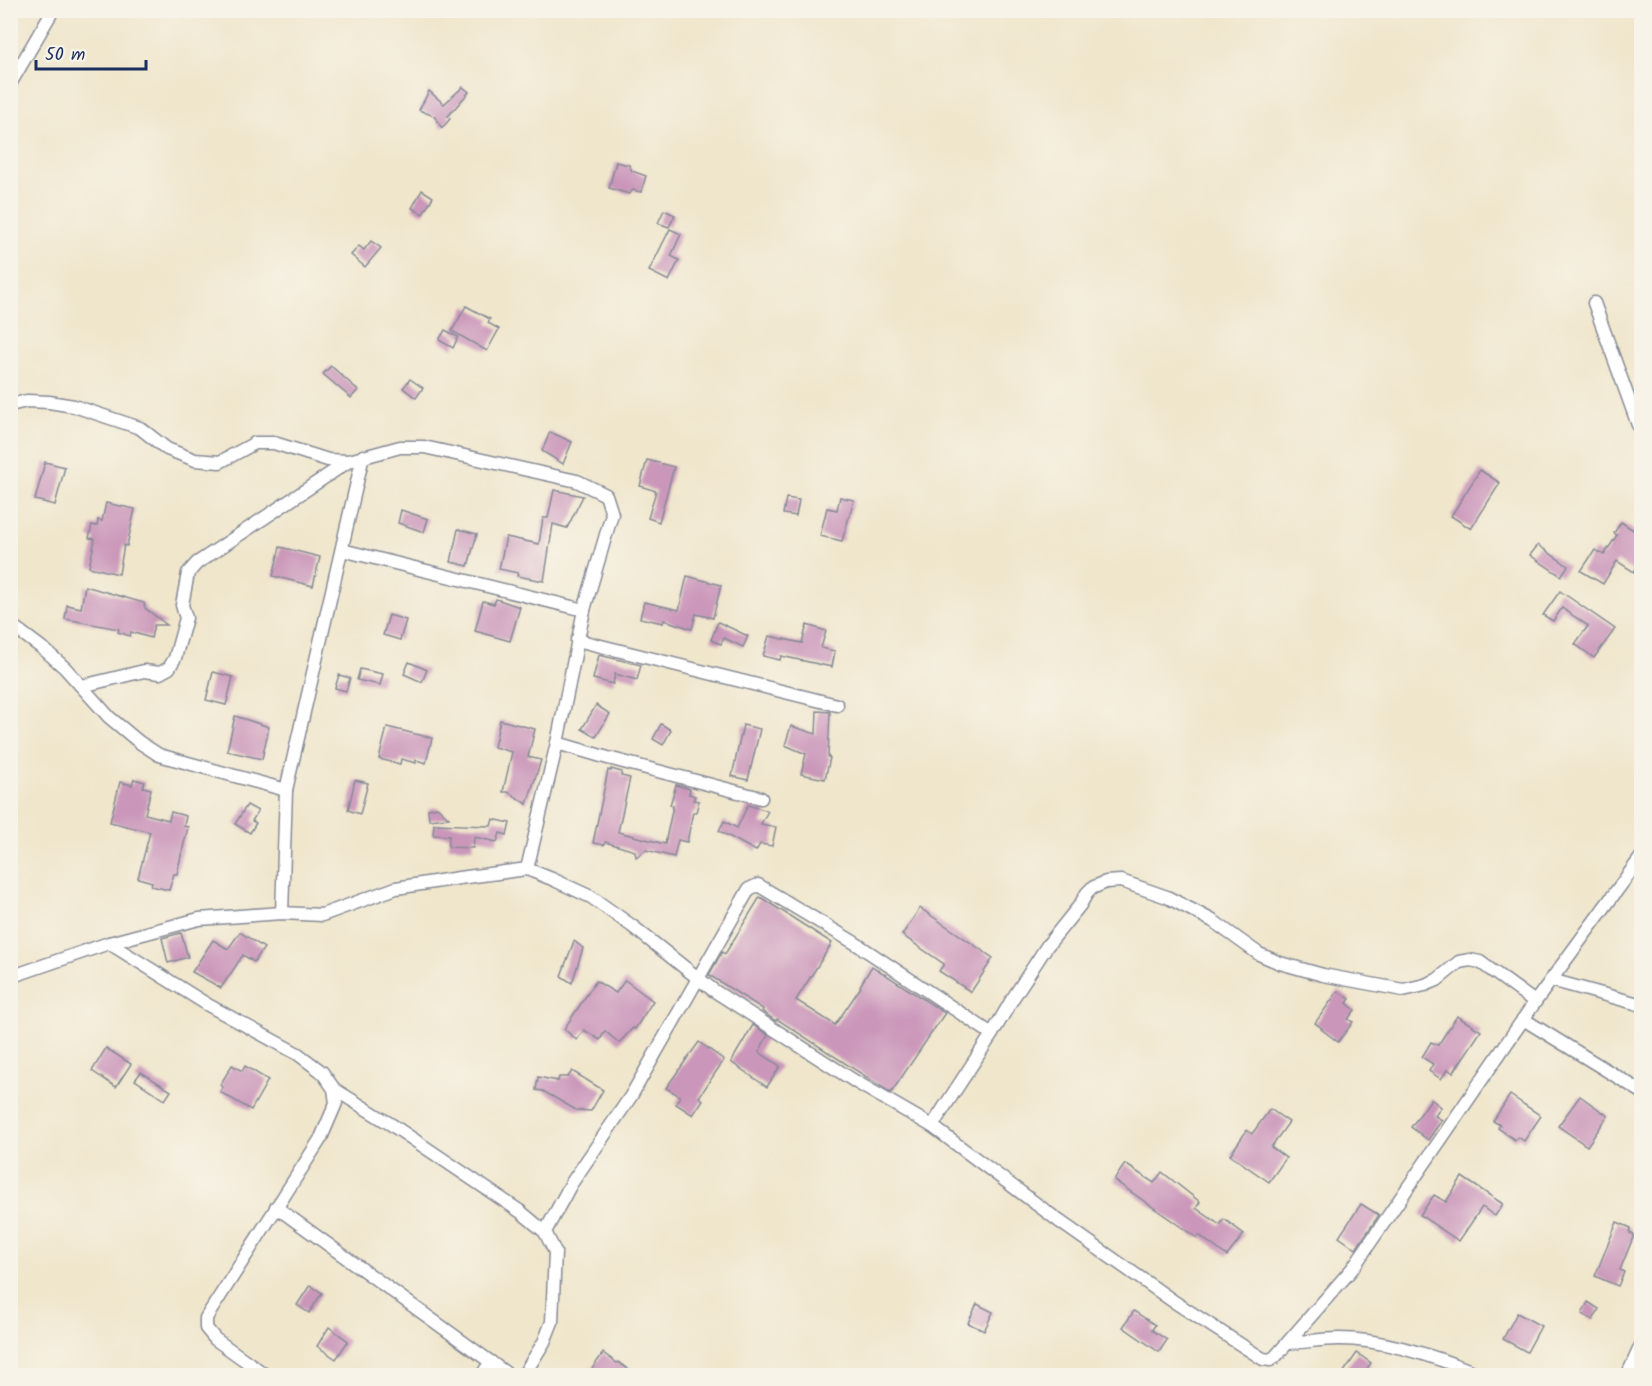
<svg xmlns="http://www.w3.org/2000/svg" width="1652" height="1386" viewBox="0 0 1652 1386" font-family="Kalam,sans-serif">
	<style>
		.building { fill: #ca96ba }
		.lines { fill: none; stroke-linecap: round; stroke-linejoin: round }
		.minor-casing { stroke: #868a95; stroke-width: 15 }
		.minor { stroke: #fff; stroke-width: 12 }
	</style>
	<rect width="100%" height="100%" fill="#f7f3e8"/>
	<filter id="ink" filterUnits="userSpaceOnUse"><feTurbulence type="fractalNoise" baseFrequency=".0167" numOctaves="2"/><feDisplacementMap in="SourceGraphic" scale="12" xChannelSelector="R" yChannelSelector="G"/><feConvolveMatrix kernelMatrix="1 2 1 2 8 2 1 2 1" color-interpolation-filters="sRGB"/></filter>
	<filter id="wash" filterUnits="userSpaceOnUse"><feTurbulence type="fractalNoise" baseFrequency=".008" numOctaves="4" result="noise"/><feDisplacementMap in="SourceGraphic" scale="24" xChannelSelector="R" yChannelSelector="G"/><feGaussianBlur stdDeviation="1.35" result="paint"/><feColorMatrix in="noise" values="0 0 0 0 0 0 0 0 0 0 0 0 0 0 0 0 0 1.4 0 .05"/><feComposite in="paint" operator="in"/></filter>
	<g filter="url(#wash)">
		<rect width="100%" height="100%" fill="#f0e6cc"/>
		<g id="blocks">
			<g class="building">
				<path d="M463,87L469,92L448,116L450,119L442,128L434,116L419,110L429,91L444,104Z"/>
				<path d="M616,162L629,165L632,171L646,176L641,192L633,190L629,194L609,188Z"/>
				<path d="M422,190L433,197L423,214L412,208Z"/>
				<path d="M664,210L675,215L669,227L658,223Z"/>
				<path d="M670,229L681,234L671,256L679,260L669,281L649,271Z"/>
				<path d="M371,241L381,248L365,267L351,255L359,246L364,250Z"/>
				<path d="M466,306L490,319L488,323L499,329L487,351L452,331Z"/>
				<path d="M445,330L458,337L453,348L439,340Z"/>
				<path d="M331,366L358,390L351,398L323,374Z"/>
				<path d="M410,379L423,388L416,398L403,388Z"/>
				<path d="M550,432L572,442L563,464L542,451Z"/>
				<path d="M647,460L674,467L659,522L648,518L656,491L640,486Z"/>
				<path d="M45,462L65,467L55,505L35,500Z"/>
				<path d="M1480,470L1500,483L1471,529L1451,516Z"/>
				<path d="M554,490L583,496L567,528L553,524L544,581L517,576L518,573L499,569L506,537L539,544L543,518H548Z"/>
				<path d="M840,497L854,500L842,541L820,536L827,508L837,510Z"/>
				<path d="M786,498L799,500L796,516L783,514Z"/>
				<path d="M106,503L135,509L127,546L124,545L119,574L89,567L95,539L89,538L92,525L97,526L98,520L102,521Z"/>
				<path d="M401,510L428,519L424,532L398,523Z"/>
				<path d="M1621,522L1641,535V559L1634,572L1617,561L1603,584L1581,571L1595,550L1604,555L1617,535L1614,533Z"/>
				<path d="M458,529L477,534L468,566L451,562Z"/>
				<path d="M1538,545L1568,566L1561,576L1530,555Z"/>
				<path d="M280,547L320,557L313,586L273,576Z"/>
				<path d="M687,576L721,585L713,618L696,614L692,629L664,620L663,623L640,618L644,602L679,610Z"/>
				<path d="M85,586L144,603L145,608L167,625H154L151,638L131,632L130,636L118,632L119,629L65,619L67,605L81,608Z"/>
				<path d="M1560,591L1615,629L1594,658L1575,644L1588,626L1562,608L1553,621L1543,615Z"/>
				<path d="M496,599L520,607L510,641L475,631L483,601L494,604Z"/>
				<path d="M389,615L406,620L400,640L383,635Z"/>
				<path d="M718,622L748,636L743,647L724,638L721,644L711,640Z"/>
				<path d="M807,625L826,631L821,648L835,651L832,667L781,656L780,660L763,656L769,636L802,643Z"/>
				<path d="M599,655L641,665L637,680L615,674L613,684L593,679Z"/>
				<path d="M409,662L427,670L422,682L404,674Z"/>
				<path d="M360,669L383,674L380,685L357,680Z"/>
				<path d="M213,672L233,677L226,705L206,700Z"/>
				<path d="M339,675L350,678L346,691L335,688Z"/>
				<path d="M596,705L610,714L596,737L582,729Z"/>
				<path d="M817,711L830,712L828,757L830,758L825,779L801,774L806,754L785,745L791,726L816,734Z"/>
				<path d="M235,716L269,727L262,759L227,751Z"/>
				<path d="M500,720L535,729L528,757L541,760L527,804L508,792H503L512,752L494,747Z"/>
				<path d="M661,724L671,730L663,745L653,739Z"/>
				<path d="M743,725L760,729L748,780L732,776Z"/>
				<path d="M387,727L432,738L426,763L416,760V763L401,759L400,764L379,759Z"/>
				<path d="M611,769L622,772L621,776L630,778L618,832L665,844L673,806L670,805L676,785L690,789L689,794L695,796L693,800L699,801L696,812H693L687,842L678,840L674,857L646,850L636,857L635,851L605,842L604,845L593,843L608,770L611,771Z"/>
				<path d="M134,779L145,782L143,787L151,789L145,814L169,820L171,812L186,816L184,826L188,827L180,860L177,874H174L169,890L151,886L152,882L138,878L150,832L110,822L120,782L132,785Z"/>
				<path d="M355,780L368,783L360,814L348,810Z"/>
				<path d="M247,805L258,811L252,821L256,823L250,833L235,824Z"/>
				<path d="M748,805L768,811L761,824L776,827L772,846L760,844L756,851L719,831L724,821L737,828Z"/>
				<path d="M437,807L449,818L429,820L428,809Z"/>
				<path d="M493,819L510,823L507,835L500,833L497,842L474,837L473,848L448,847L449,836L433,835L434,824L491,826Z"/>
				<path d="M760,897L832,943L796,1000L835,1025L861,987L860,986L872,966L945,1013L891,1093L777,1019L776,1021L762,1011L763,1009L709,975L722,952L725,954Z"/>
				<path d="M920,908L993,958L971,992L939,971L944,964L902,935Z"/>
				<path d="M240,932L264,948L254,962L243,955L221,988L192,972L213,940L228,949Z"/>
				<path d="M181,933L188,957L168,963L162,938Z"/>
				<path d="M574,941L583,948L572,983L561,976Z"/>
				<path d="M625,980L653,1001L635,1029L633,1028L619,1043L605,1031L600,1040L584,1030L577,1040L564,1029L596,981L616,993Z"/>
				<path d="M1338,991L1350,999L1347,1003L1355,1010L1348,1019L1353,1022L1338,1042L1321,1029L1322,1028L1315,1023Z"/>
				<path d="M1457,1016L1481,1031L1453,1073L1448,1069L1441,1079L1429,1071L1433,1064L1422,1057L1431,1042L1438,1045Z"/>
				<path d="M753,1025L768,1035L759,1052L780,1066L767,1087L731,1062Z"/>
				<path d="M699,1042L724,1060L699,1097L703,1100L693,1115L676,1104L680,1096L666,1088Z"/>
				<path d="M106,1048L131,1064L116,1087L92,1071Z"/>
				<path d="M232,1065L242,1071L245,1066L268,1080L251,1110L220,1092L223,1087L220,1085Z"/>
				<path d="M572,1071L603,1090L591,1111L576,1110L543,1091L536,1090L538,1077L558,1081L559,1077H568Z"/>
				<path d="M141,1072L171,1091L165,1100L135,1080Z"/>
				<path d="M1510,1095L1541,1116L1524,1141L1518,1137L1515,1140L1498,1128L1500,1125L1493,1121Z"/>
				<path d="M1580,1096L1608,1116L1587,1146L1558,1126Z"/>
				<path d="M1431,1099L1441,1107L1435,1116L1442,1120L1428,1140L1411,1127Z"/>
				<path d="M1270,1109L1289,1122L1271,1147L1286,1158L1269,1182L1230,1155L1247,1130L1252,1134Z"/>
				<path d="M1125,1164L1154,1183L1162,1172L1200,1202L1196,1208L1220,1225L1224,1219L1244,1234L1227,1256L1199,1235L1197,1238L1114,1180Z"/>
				<path d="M1462,1177L1503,1204L1495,1216L1482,1207L1459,1241L1420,1215L1434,1195L1446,1202Z"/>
				<path d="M1361,1204L1379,1215L1356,1249L1339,1237Z"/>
				<path d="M1617,1222L1631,1228L1630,1233L1634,1235L1620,1270L1624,1272L1618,1286L1595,1276Z"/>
				<path d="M310,1285L322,1293L309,1313L297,1305Z"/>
				<path d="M1588,1302L1599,1309L1593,1320L1582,1314Z"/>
				<path d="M977,1304L993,1312L984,1331L968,1323Z"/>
				<path d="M1134,1311L1155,1325L1152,1330L1167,1340L1159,1352L1123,1327Z"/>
				<path d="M1517,1313L1541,1326L1527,1352L1503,1339Z"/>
				<path d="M329,1327L348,1341L336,1359L317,1346Z"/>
				<path d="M603,1353L617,1363L618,1362L637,1376H587Z"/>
				<path d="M1357,1353L1371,1363L1362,1376H1341Z"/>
			</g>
		</g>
	</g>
	<g filter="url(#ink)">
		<use href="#blocks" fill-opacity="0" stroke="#868a95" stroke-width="1.5"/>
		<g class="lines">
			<defs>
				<g id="minor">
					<path d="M10,84L53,10"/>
					<path d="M1594,303L1642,436"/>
					<path d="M10,405L27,401L49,402L74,406L140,428L167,449L195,460L220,462L255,443H274L328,460L349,461L400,447H424L577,481L606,495L612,514L584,610L557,743L527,869"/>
					<path d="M342,550L584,610"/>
					<path d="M10,624L46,651L65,668L109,717L139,742L159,755L286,790"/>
					<path d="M577,640L837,705"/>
					<path d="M82,686L144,671L160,673L169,668L175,658L186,618L182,605L188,573L197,563L349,461"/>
					<path d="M557,743L608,758L761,798"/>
					<path d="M282,913L286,790L363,456"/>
					<path d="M109,943L208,1005L298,1054L322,1072L334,1089L336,1103L321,1138L206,1318V1328L215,1339L267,1376"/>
					<path d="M10,977L109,943L199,919L282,913L322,915L396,888L459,878L527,869L552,879L591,897L632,926L713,990L856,1082L932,1126L1059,1221L1173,1301L1263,1359L1270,1360L1275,1357L1352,1269L1535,1002L1642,856"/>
					<path d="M1551,980L1642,1005"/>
					<path d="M1523,1019L1642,1092"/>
					<path d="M334,1089L392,1125L521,1212L545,1232L555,1252L552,1322L544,1342L523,1376"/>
					<path d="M932,1126L992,1034L1013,998L1047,946L1080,905L1087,893L1092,888L1106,882L1121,881L1167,897L1213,921L1259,954L1280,963L1323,975L1403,990L1425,985L1437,980L1459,962L1470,960L1480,962L1535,1002"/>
					<path d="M276,1207L510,1376"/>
					<path d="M545,1232L571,1184L631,1096L749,889L758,885L855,943L992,1034"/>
					<path d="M1288,1343C1305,1342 1322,1339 1339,1339C1386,1339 1440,1358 1483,1376"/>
					<path d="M481,1376L491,1362"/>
					<path d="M1627,1376L1642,1343"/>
				</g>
			</defs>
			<use href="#minor" class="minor-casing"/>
			<use href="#minor" class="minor"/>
		</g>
	</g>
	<rect width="1652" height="1386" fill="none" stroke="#f7f3e8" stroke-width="36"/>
	<path d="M36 60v9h110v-9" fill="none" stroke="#1b2f5e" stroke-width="3"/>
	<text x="45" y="60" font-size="18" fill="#1b2f5e" stroke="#f7f3e8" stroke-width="4.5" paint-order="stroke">50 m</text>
</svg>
